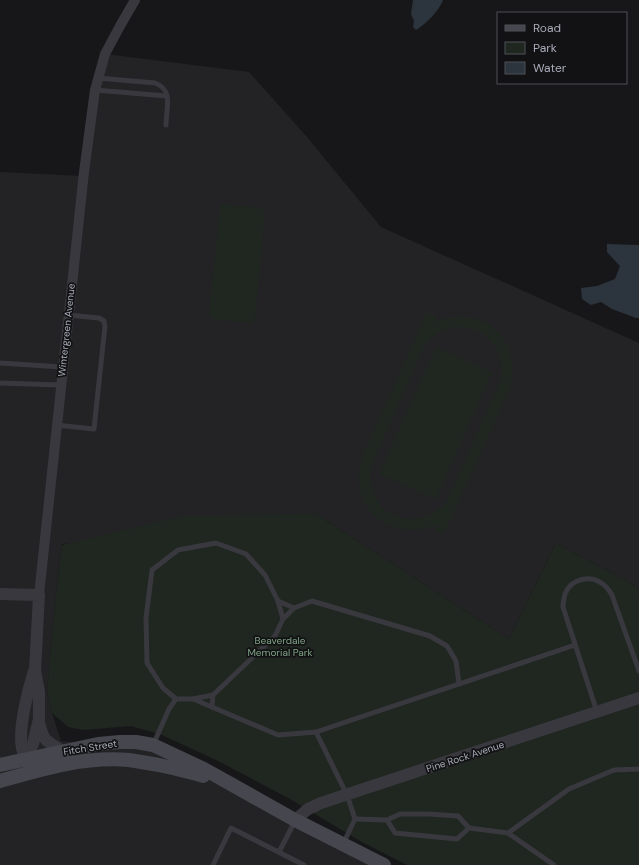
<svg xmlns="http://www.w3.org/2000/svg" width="639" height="865" viewBox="0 0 639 865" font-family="'DM Sans',sans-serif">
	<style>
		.built { fill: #232326 }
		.green { fill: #1f2720; fill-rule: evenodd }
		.water { fill: #2c343d }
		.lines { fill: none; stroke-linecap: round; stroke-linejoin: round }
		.service { stroke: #38383e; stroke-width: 5 }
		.minor { stroke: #38383e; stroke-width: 10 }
		.tertiary { stroke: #38383e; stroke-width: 12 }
		.secondary { stroke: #46474e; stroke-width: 14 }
		.labels { text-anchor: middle; stroke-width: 3.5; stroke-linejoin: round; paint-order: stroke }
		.street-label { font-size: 10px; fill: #a9acb9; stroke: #121214 }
		.park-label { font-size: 10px; fill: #7fa485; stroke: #121214 }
	</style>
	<rect width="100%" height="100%" fill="#171719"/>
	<path class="built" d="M105,54L249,72L307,137L381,227L639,343V594L636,586L556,543L509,639L316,514L62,544L56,595L47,691L52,713L61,741L98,744L136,742L383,865H0V172L83,176Z"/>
	<g class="green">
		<path d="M224,204L261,208L265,213L255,320L251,323L212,319L209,315L220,207Z"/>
		<path d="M427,312L437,317L435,322C482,303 523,338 510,388L444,534L435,530L436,525C388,543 347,507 362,457ZM454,327C486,326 505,348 501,379L447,501C416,538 363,514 371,467L424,346C432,335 441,330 454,327Z"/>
		<path d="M436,347L492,372L436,499L379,474Z"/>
		<path d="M316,514L509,639L556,543L636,586L639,594V865H407L360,841L290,799L218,761L162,735L131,726L84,730L68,727L52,713L47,691L56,595L62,545L183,516Z"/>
	</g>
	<g class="water">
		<path d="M413,0H443C439,11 426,24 416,30L413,27L414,21L411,14Z"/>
		<path d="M607,244L639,245V318H636L612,309L601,302L591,305L582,299L581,288L597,286L615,279L620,266L607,252Z"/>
	</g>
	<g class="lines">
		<g class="service">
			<path d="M98,78L155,83C174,90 166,109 166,125"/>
			<path d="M95,90L167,96"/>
			<path d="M0,363L62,367"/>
			<path d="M0,383L60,385"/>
			<path d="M56,425L94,429L105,326L104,321L99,318L68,315"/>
			<path d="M216,543L246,554L265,575L278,601L283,619L275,636L213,695L193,699H176L163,688L147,663L146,618L152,570L178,550Z"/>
			<path d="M278,601L294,608"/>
			<path d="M283,619L294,608L312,601L430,636L447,646L456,661L459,684"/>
			<path d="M213,695L212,707L278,735L316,732L575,645"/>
			<path d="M193,699L212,707"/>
			<path d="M597,712L563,607C563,603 564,598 565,594C571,578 592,574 604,585C607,587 610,592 612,595L639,671"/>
			<path d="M316,732L347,795L355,819L343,844"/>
			<path d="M153,745L169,709L176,699"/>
			<path d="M355,819L387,820L395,833L457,839L469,828L458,816L429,814H400L387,820"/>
			<path d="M469,828L508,833L554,865"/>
			<path d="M508,833L569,789L614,770L639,769"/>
			<path d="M279,852L295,821"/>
			<path d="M213,865L231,828L304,865"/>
		</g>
		<path class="minor" d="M39,595L84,172L95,90L105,54L120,26L135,0"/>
		<g class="tertiary">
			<path d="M0,594L39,595L35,670L39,692V719L33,744L26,758"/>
			<path d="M39,722C44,743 46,740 62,751"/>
			<path d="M27,762C26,758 23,753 22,748C18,728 28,690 34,671"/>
			<path d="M295,820L308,809L321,803L639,698"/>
		</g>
		<g class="secondary">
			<path d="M0,765L98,744L120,742H136L153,745L204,769L295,820L384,865"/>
			<path d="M0,781C42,769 85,756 129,760C142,762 155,764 168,767C180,770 192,772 203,776"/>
		</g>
	</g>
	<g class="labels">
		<g class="street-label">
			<text transform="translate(66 330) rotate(-84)" y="4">Wintergreen Avenue</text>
			<text transform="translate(90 747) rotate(-9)" y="4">Fitch Street</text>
			<text transform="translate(465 756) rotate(-18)" y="4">Pine Rock Avenue</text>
		</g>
		<g class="park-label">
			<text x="280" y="644">Beaverdale<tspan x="280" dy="12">Memorial Park</tspan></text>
		</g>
	</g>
	<rect x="497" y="12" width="130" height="72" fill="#121214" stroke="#4e5056"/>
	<rect x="505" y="25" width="20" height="6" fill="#46474e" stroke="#4e5056"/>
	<text x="533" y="32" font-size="12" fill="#a9acb9">Road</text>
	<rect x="505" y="42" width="20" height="12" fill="#1f2720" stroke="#4e5056"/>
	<text x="533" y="52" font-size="12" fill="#a9acb9">Park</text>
	<rect x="505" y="62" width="20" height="12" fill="#2c343d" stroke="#4e5056"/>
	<text x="533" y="72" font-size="12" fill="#a9acb9">Water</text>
</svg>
